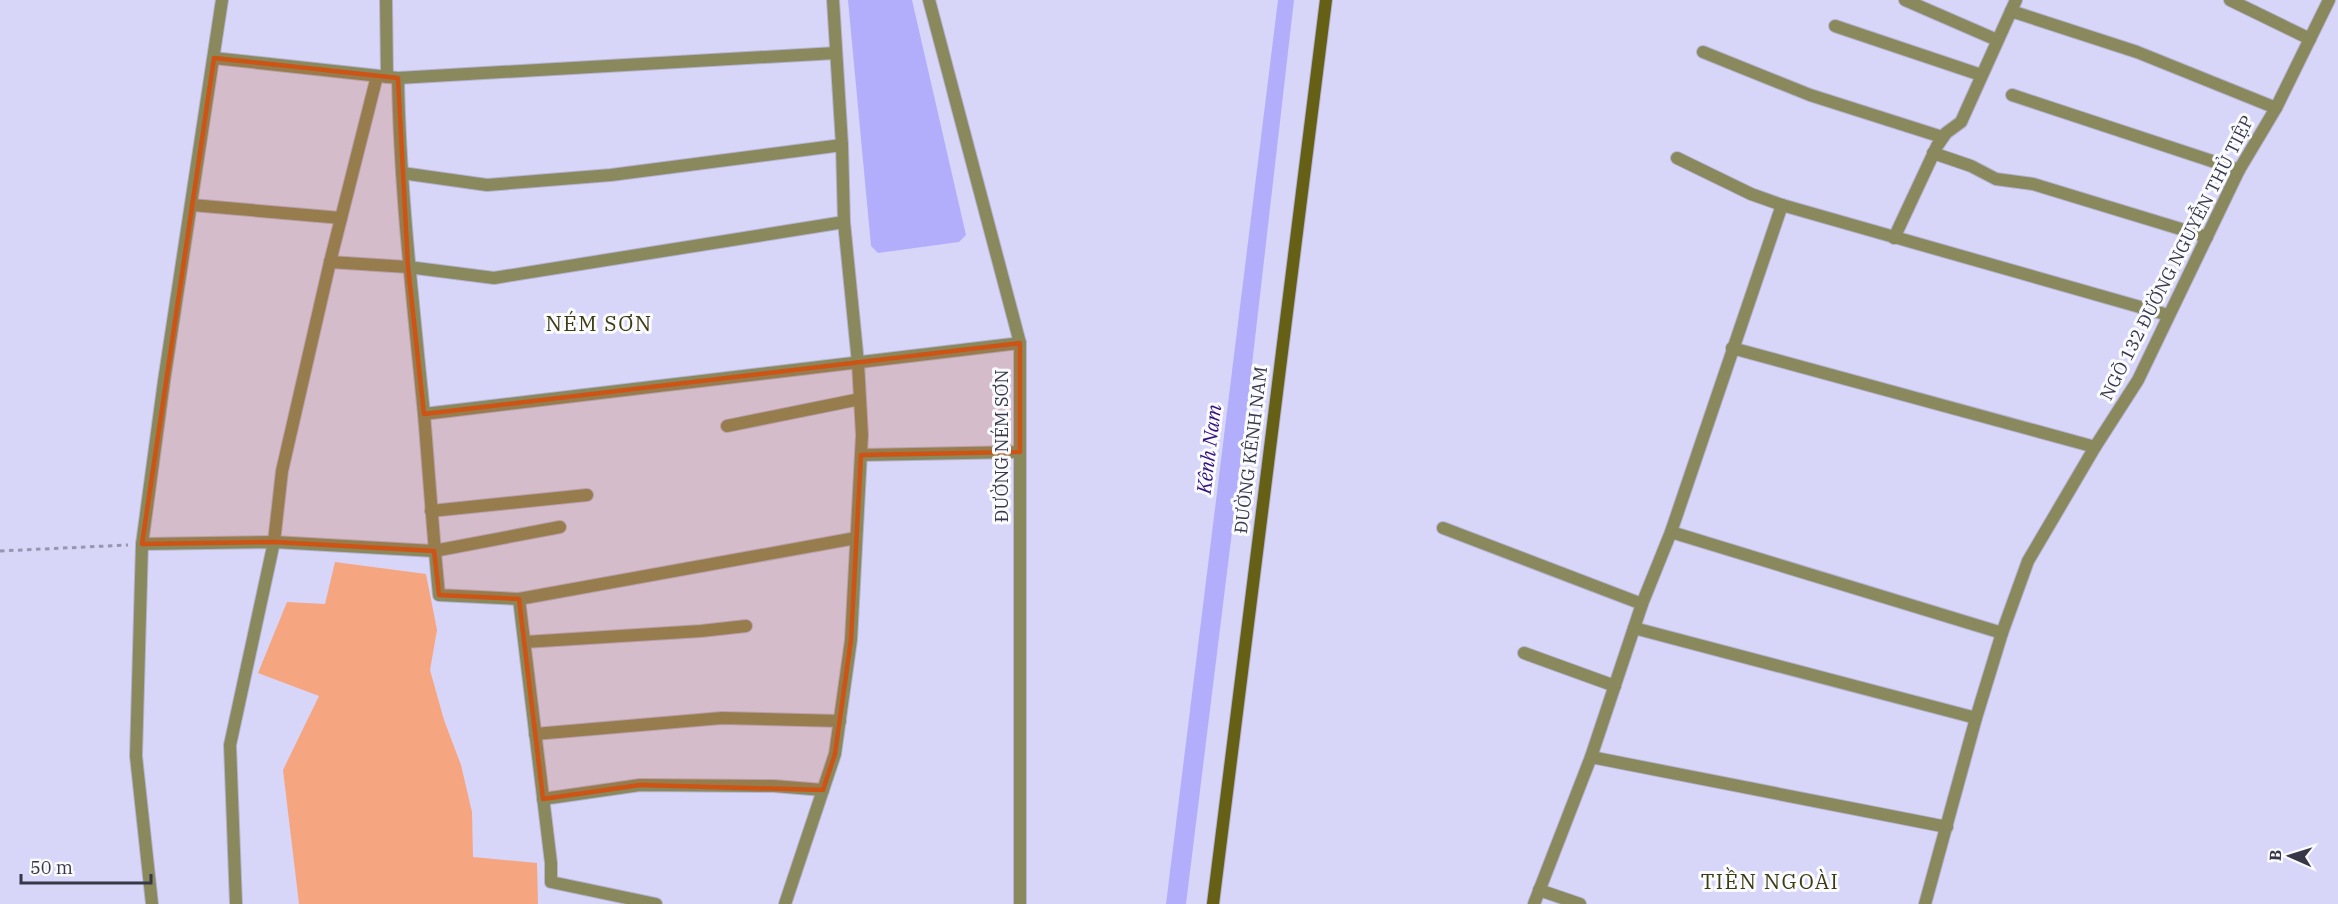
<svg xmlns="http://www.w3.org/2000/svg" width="2338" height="904" viewBox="0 0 2338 904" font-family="'IBM Plex Serif',serif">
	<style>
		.green { fill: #f5a680 }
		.water { fill: #b2aefb }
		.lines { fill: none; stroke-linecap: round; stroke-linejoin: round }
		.minor-casing { stroke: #b4b3d1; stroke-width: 14 }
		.tertiary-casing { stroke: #b4b3d1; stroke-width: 14 }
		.secondary-casing { stroke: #b4b3d1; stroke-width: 14 }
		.path { stroke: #9696b1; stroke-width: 3; stroke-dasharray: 4.5 4.5; stroke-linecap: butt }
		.minor { stroke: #8a885d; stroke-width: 12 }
		.tertiary { stroke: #8a885d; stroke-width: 12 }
		.secondary { stroke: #656016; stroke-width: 12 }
		.marked { fill: #cd5415; fill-opacity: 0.2; stroke: #cd5415; stroke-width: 4.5; stroke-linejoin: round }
		.labels { text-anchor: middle; stroke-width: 6; stroke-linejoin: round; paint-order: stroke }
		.street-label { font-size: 18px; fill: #373748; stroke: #fafbff }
		.water-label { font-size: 20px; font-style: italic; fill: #320f7f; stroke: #fafbff }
		.quarter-label { font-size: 21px; letter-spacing: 1.5px; fill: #3d3a11; stroke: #fafbff }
	</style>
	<rect width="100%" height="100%" fill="#d7d6f8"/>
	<path class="green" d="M335,562L426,574L437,630L430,670L444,720L461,765L472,812L473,857L537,863L538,904H299L283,770L319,696L258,673L287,602L325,604Z"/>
	<g class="water">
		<path d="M848,0H912L966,235L959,242L878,253L871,246Z"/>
		<path d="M1278,0H1294L1243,443L1186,904H1166Z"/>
	</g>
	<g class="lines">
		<defs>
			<g id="minor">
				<path d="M386,0L387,77"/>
				<path d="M1905,0L1997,40"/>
				<path d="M2230,0L2310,39"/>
				<path d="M2011,11L2137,52L2276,108"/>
				<path d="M1835,26L1981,75"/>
				<path d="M1703,52L1810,95L1942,137"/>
				<path d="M214,58L398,78L836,53"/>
				<path d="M398,78C400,191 413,302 424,414C429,474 433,535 439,595L519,599L856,538"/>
				<path d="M2012,95L2239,170"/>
				<path d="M1933,153L1971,166L1996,179L2033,184L2207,237"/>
				<path d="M1677,158L1751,194L1782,205L2168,315"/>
				<path d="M402,173L487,185L611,175L842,145"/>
				<path d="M192,205L341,218"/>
				<path d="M1894,238L1937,146L1946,133L1961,122L2016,0"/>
				<path d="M330,262L408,267L494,278L844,222"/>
				<path d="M1732,348L2095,447"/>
				<path d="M424,414L1020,343"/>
				<path d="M727,426L860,399"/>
				<path d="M861,455L1020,452"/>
				<path d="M431,511L587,495"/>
				<path d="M1443,528L1642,604"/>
				<path d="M1671,532L2002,633"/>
				<path d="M142,544L274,542L434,551L560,527"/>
				<path d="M519,599L551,863V882L656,904"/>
				<path d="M1634,628L1976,718"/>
				<path d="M525,642L701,631L746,626"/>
				<path d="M1524,653L1615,686"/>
				<path d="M535,734L722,718L840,721"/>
				<path d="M1591,757L1947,827"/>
				<path d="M543,799L640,785L774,786L823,790"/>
				<path d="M1539,890L1580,904"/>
				<path d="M152,904L136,756L142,544L164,381L222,0"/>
				<path d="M1534,904L1591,757L1642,604L1671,532L1782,205"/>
			</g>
			<g id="tertiary">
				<path d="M929,0L1020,343V904"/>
				<path d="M236,904L230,745L274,542L282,471L330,262L377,76"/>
				<path d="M785,904L835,754L851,640L862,435L858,363L844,222L842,145L833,0"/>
				<path d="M1925,904L1976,718L2002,633L2028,561L2095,447L2138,380L2239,170L2276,108L2329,0"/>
			</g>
			<path id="secondary" d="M1213,904L1326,0"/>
		</defs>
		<use href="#minor" class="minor-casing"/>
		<use href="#tertiary" class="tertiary-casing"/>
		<use href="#secondary" class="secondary-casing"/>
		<path class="path" d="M0,551L128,545"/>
		<use href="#minor" class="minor"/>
		<use href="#tertiary" class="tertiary"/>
		<use href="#secondary" class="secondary"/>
	</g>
	<path class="marked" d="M214,58L398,78L408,267L424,414L1020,343V452L861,455L851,640L835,754L823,790L640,785L543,799L519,599L439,595L434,551L274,542L142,544Z"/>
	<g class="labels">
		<g class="street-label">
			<text transform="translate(2177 258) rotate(-63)" y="6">NGÕ 132 ĐƯỜNG NGUYỄN THỦ TIỆP</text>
			<text transform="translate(1002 446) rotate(-90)" y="6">ĐƯỜNG NÉM SƠN</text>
			<text transform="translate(1251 450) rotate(-83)" y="6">ĐƯỜNG KÊNH NAM</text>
		</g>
		<g class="water-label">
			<text transform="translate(1209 449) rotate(-83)" y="7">Kênh Nam</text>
		</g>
		<g class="quarter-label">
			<text x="599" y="331">NÉM SƠN</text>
			<text x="1770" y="889">TIỀN NGOÀI</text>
		</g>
	</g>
	<g transform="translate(2290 856) rotate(273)" stroke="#fafbff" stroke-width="4.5" paint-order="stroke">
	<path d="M0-4.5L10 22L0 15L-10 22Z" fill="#373748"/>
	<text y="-9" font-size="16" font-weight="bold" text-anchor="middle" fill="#373748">B</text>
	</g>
	<path d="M21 874v9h130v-9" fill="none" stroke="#373748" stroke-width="3"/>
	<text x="30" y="874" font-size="18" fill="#373748" stroke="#fafbff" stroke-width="4.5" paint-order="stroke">50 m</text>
</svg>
